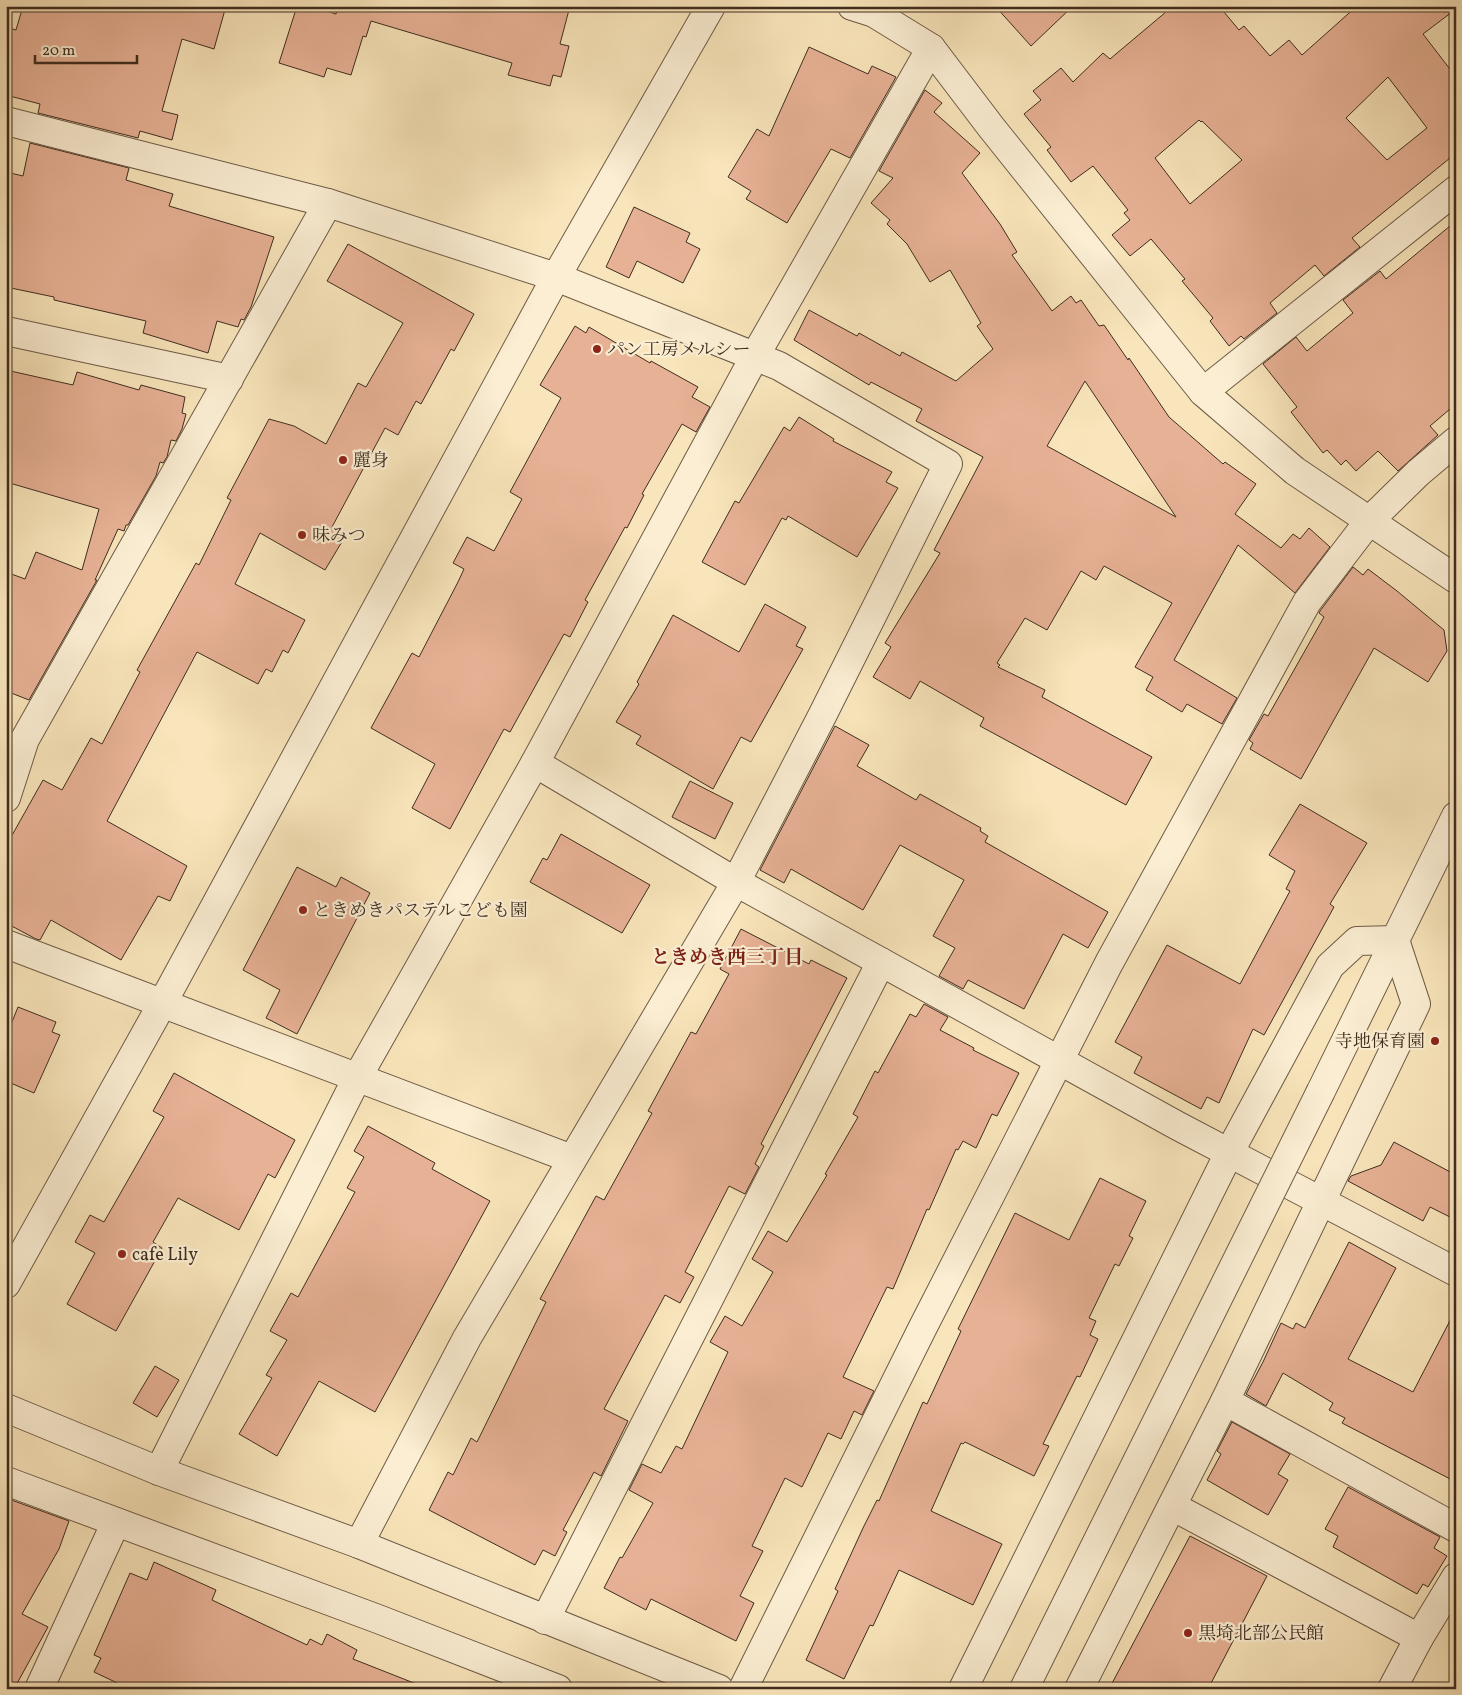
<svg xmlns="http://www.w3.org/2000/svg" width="1462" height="1695" viewBox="0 0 1462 1695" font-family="Vollkorn,'Noto Serif JP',serif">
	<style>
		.building { fill: #e7b195; stroke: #3f2d1f; fill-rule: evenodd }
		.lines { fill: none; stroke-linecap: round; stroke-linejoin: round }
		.minor-casing { stroke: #6e5b46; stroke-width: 30 }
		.tertiary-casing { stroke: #6e5b46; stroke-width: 30 }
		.minor { stroke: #fbeed3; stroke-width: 28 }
		.tertiary { stroke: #fbeed3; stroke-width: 28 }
		.tertiary-bridge-casing { stroke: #6e5b46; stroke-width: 30; stroke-linecap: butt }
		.tertiary-bridge { stroke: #fbeed3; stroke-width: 28 }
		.poi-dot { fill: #8f2418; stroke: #fbeed3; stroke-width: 2 }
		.labels { text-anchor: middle; stroke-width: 4.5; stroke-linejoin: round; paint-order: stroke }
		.poi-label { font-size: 18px; fill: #3f2d1f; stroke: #fbeed3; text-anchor: start }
		.neighbourhood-label { font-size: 19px; font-weight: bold; fill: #7a1f14; stroke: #fbeed3 }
	</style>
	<rect width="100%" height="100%" fill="#f9e5bb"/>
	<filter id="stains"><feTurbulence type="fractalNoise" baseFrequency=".004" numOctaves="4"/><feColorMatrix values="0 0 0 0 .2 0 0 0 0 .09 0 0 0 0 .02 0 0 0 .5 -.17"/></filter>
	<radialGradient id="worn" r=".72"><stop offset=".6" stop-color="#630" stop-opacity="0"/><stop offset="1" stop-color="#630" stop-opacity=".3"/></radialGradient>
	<g class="building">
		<path d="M23,6H226L214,49L182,39L162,111L178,115L172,140L140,131L138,138L38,113L40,104L6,95V27L16,30Z"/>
		<path d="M297,6H311L336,14L339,6H570L560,44L569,46L561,77L553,75L550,86L508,75L512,63L371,21L366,37L363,36L351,75L327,68L324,77L279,63Z"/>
		<path d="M995,6H1073L1031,46Z"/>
		<path d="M1173,6H1219L1239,30L1244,26L1270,56L1289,40L1302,55L1357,6H1456V9L1423,34L1456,77V165L1450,158L1352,238L1360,247L1324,276L1315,265L1270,303L1277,313L1244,339L1241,336L1229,346L1210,321L1213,318L1182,281L1185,279L1151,239L1130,256L1112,235L1130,220L1124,213L1128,210L1093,166L1071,182L1047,150L1051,147L1024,114L1041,100L1033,91L1061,68L1073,82L1103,53L1110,59ZM1388,77L1427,128L1387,160L1346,118ZM1199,120L1201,122L1202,121L1242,160L1190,204L1155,158Z"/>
		<path d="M809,47L868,74L872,66L896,77L850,158L831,149L787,223L746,199L751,191L728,177L757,129L769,136Z"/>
		<path d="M925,90L942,103L934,112L980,153L962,173L1000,224L1017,252L1012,255L1052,311L1071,296L1076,303L1081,300L1099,326L1104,325L1128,360L1129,358L1169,417L1223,464L1225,462L1256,484L1235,514L1281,548L1293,534L1300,539L1309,528L1330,547L1295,593L1238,545L1174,660L1237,698L1222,724L1187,704L1182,712L1146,690L1153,677L1135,667L1172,603L1104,566L1096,580L1081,571L1047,630L1025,618L997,663L1000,665L998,667L1045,690L1042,697L1152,757L1126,805L980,726L984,718L920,681L910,699L873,677L891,647L885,643L940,553L934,550L983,457L916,421L922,409L871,382L869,385L794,340L809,310L857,336L859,333L900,356L902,352L956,381L993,349L977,326L981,323L950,270L930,282L907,244L887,224L890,220L871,203L893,178L879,171ZM1085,381L1176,517L1047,446Z"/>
		<path d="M30,143L129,168L126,180L173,194L169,206L274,237L251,307L244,320L241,319L238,327L217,321L208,353L143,333L146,321L54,300V297L6,287V172L23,176Z"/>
		<path d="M634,207L690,233L686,242L700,249L683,283L637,261L629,278L606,267Z"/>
		<path d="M1456,221V404L1430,426L1438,435L1398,471L1378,451L1356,471L1346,460L1341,465L1327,450L1323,453L1291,412L1297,407L1263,364L1296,337L1307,351L1353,313L1343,300L1380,271L1386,279Z"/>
		<path d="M348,244L474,314L454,351L451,349L421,404L416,401L398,435L385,428L332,527L346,535L325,570L260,533L235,584L305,620L288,653L283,650L272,672L266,669L258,684L197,652L107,821L187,866L170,901L158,896L121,960L51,920L40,940L36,939L6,923V846L43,780L62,790L91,738L102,744L140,672L137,670L196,563L199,565L231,500L227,498L269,419L294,426L326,444L358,383L366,387L403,323L327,281Z"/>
		<path d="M575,326L586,333L589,327L650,363L651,361L698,387L692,397L710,407L696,432L682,424L642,494L644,495L627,528L625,527L585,600L588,602L570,637L564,634L510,732L504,729L450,829L412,808L435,764L371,728L412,653L419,657L458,582L464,569L453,563L467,537L494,551L522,499L510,492L561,398L540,385Z"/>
		<path d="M6,370L73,385L77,372L139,390L141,385L185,397L182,413L186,414L182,429L176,441L171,440L167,457L163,463L160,462L156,476L128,525H126L124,531L118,529L95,580H97L29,700L6,691V572L25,579L36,552L82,570L99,509L6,482Z"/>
		<path d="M799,417L834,439L833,441L892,472L886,482L898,488L857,557L788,516L786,520L782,518L745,585L702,562L735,501L739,503L784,427L790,431Z"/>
		<path d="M1353,567L1363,575L1368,569L1397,591L1444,630L1447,651L1428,682L1374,648L1301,779L1250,749L1253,743L1249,740L1264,714L1268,716L1324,617L1319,613L1320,611Z"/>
		<path d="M765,604L806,627L796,646L803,649L751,742L741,737L713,789L636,744L641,736L616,722L639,684L637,682L673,615L739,652Z"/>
		<path d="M835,726L869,745L857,766L916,800L920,794L981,828L980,831L988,836L985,842L1108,912L1088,948L1063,934L1024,1009L968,980L963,989L939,976L955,948L933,936L964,880L900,845L863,910L791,869L784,883L760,870Z"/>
		<path d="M690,781L733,803L715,839L672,817Z"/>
		<path d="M1300,804L1367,843L1330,904L1334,907L1264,1035L1253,1029L1219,1103L1207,1097L1201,1109L1134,1073L1142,1057L1115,1042L1167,945L1240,984L1290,891L1286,889L1295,871L1269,855Z"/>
		<path d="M561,834L650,885L622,933L530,882L543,858L547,860Z"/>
		<path d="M297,867L336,887L341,877L370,893L297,1034L266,1018L280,990L243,970Z"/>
		<path d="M741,929L809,964L811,960L847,978L761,1144L764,1146L755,1164L759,1167L745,1194L729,1186L685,1272L694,1277L680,1303L665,1295L604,1409L628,1421L601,1476L594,1472L563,1530L567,1532L555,1556L543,1550L535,1565L429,1510L448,1472L453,1475L471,1438L477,1442L546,1302L540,1299L596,1196L604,1200L652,1113L648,1111L691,1032L696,1034L729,974L720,969Z"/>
		<path d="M924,1004L948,1017L940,1030L974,1048L973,1050L1019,1073L997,1116L992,1114L976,1148L963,1141L958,1150L956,1149L929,1210L927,1209L893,1289L887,1287L843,1377L874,1391L862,1415L854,1411L841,1439L828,1433L802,1487L785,1478L752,1546L763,1551L740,1596L754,1603L736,1641L651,1599L646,1610L604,1588L620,1557L622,1558L653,1503L629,1490L642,1464L661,1473L676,1446L682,1449L728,1352L710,1342L725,1316L742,1326L773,1272L752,1259L768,1231L787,1242L827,1175L825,1174L858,1117L853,1114L875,1071L878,1073L910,1014L916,1017Z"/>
		<path d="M18,1007L56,1022L52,1032L60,1035L34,1093L6,1081V1037Z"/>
		<path d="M174,1073L295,1140L275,1178L268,1174L239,1230L178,1198L153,1242L162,1248L116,1331L67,1304L95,1253L75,1242L90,1215L104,1222L164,1117L153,1111Z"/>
		<path d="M368,1126L435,1163L432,1169L490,1201L375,1412L319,1381L277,1456L239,1434L272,1378L266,1375L287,1340L270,1331L291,1293L298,1297L355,1192L347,1188L364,1157L354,1151Z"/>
		<path d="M1394,1142L1456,1175V1220L1430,1207L1423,1221L1348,1181L1351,1176L1381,1165Z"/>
		<path d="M1100,1178L1146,1201L1129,1236L1133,1238L1119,1266L1115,1264L1089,1318L1096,1321L1090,1335L1098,1339L1080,1377L1077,1376L1043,1444L1049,1446L1034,1476L965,1442L963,1444L961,1443L931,1511L1002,1544L973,1605L899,1570L873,1626L870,1625L844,1679L806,1660L838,1591L835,1589L863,1528L877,1500L879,1501L923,1402L927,1404L961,1331L958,1329L1015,1213L1069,1240Z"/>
		<path d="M1349,1242L1396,1268L1348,1359L1413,1392L1456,1309V1482L1342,1423L1345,1418L1329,1410L1333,1403L1283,1373L1266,1406L1246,1394L1263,1362L1281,1323L1293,1329L1296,1323L1305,1328Z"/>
		<path d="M155,1366L179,1380L157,1417L133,1403Z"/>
		<path d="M1232,1422L1290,1454L1278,1474L1288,1480L1268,1515L1207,1480L1221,1454L1217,1451Z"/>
		<path d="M1348,1487L1440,1537L1434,1548L1447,1556L1428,1587L1423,1584L1417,1594L1333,1547L1338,1536L1325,1529Z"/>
		<path d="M6,1498L69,1521L59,1549L22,1614L48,1627L14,1689H6Z"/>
		<path d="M1190,1536L1267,1576L1208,1689H1109Z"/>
		<path d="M154,1562L216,1590L212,1600L307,1645L310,1639L322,1645L327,1634L357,1650L353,1659L424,1687V1689H130L94,1672L101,1658L94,1655L130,1573L147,1580Z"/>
	</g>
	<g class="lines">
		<defs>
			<g id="minor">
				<path d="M852,6L874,13L931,48L991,127L1203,392L1295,471L1456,579"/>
				<path d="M6,121L328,203L556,277L779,366L948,464L822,716L736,882L467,1338L359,1544"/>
				<path d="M6,331L229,379"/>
				<path d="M1203,392L1456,190"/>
				<path d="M535,763L736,882L1178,1126L1456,1272"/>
				<path d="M6,798L25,739L328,203"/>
				<path d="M6,944L572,1159"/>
				<path d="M1225,1401L1456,1528"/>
				<path d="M6,1408L159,1471L359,1544L719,1689"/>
				<path d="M159,1471L357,1078L535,763L755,356L931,48"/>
				<path d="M6,1481L378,1619L558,1689"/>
				<path d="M1172,1506L1419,1638"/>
				<path d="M545,1620L881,962"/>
				<path d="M39,1689L116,1522"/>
				<path d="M743,1689L922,1329L1109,963L1307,602L1369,521L1418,473L1456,441"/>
				<path d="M963,1689L1229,1153L1330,966L1357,941L1395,940L1416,1004L1225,1401L1079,1689"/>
				<path d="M1392,1689L1419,1638L1456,1577"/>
			</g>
			<g id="tertiary">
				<path d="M1321,1091L1456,816"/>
				<path d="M6,1284L162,1004L556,277L711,6"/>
			</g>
		</defs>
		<use href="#minor" class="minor-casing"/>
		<use href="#tertiary" class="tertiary-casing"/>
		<use href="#minor" class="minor"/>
		<use href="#tertiary" class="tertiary"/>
		<defs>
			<path id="tertiary-bridge" d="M1024,1689L1321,1091"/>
		</defs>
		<use href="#tertiary-bridge" class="tertiary-bridge-casing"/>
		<use href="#tertiary-bridge" class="tertiary-bridge"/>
	</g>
	<g class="poi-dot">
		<circle cx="597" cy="349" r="5"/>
		<circle cx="343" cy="460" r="5"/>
		<circle cx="302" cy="535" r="5"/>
		<circle cx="303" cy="910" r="5"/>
		<circle cx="1435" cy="1041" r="5"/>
		<circle cx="122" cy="1254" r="5"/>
		<circle cx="1188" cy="1633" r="5"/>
	</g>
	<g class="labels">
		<g class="poi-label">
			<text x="607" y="355">パン工房メルシー</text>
			<text x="353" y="466">麗身</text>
			<text x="312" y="541">味みつ</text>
			<text x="313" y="916">ときめきパステルこども園</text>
			<text x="1425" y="1047" text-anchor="end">寺地保育園</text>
			<text x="132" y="1260">cafe Lily</text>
			<text x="1198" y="1639">黒埼北部公民館</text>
		</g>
		<g class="neighbourhood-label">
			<text x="727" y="963">ときめき西三丁目</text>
		</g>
	</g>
	<rect width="1462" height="1695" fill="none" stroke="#f9e5bb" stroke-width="25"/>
	<rect x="8" y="8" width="1447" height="1680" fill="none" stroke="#3f2d1f" stroke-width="2.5"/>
	<rect x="12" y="12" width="1437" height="1670" fill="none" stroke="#3f2d1f"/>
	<path d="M35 55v8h102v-8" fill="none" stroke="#3f2d1f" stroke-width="2.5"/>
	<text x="42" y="55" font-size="15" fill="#3f2d1f" stroke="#fbeed3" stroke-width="4" paint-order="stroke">20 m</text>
	<rect width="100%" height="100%" filter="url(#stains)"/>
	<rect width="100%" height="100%" fill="url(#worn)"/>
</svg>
